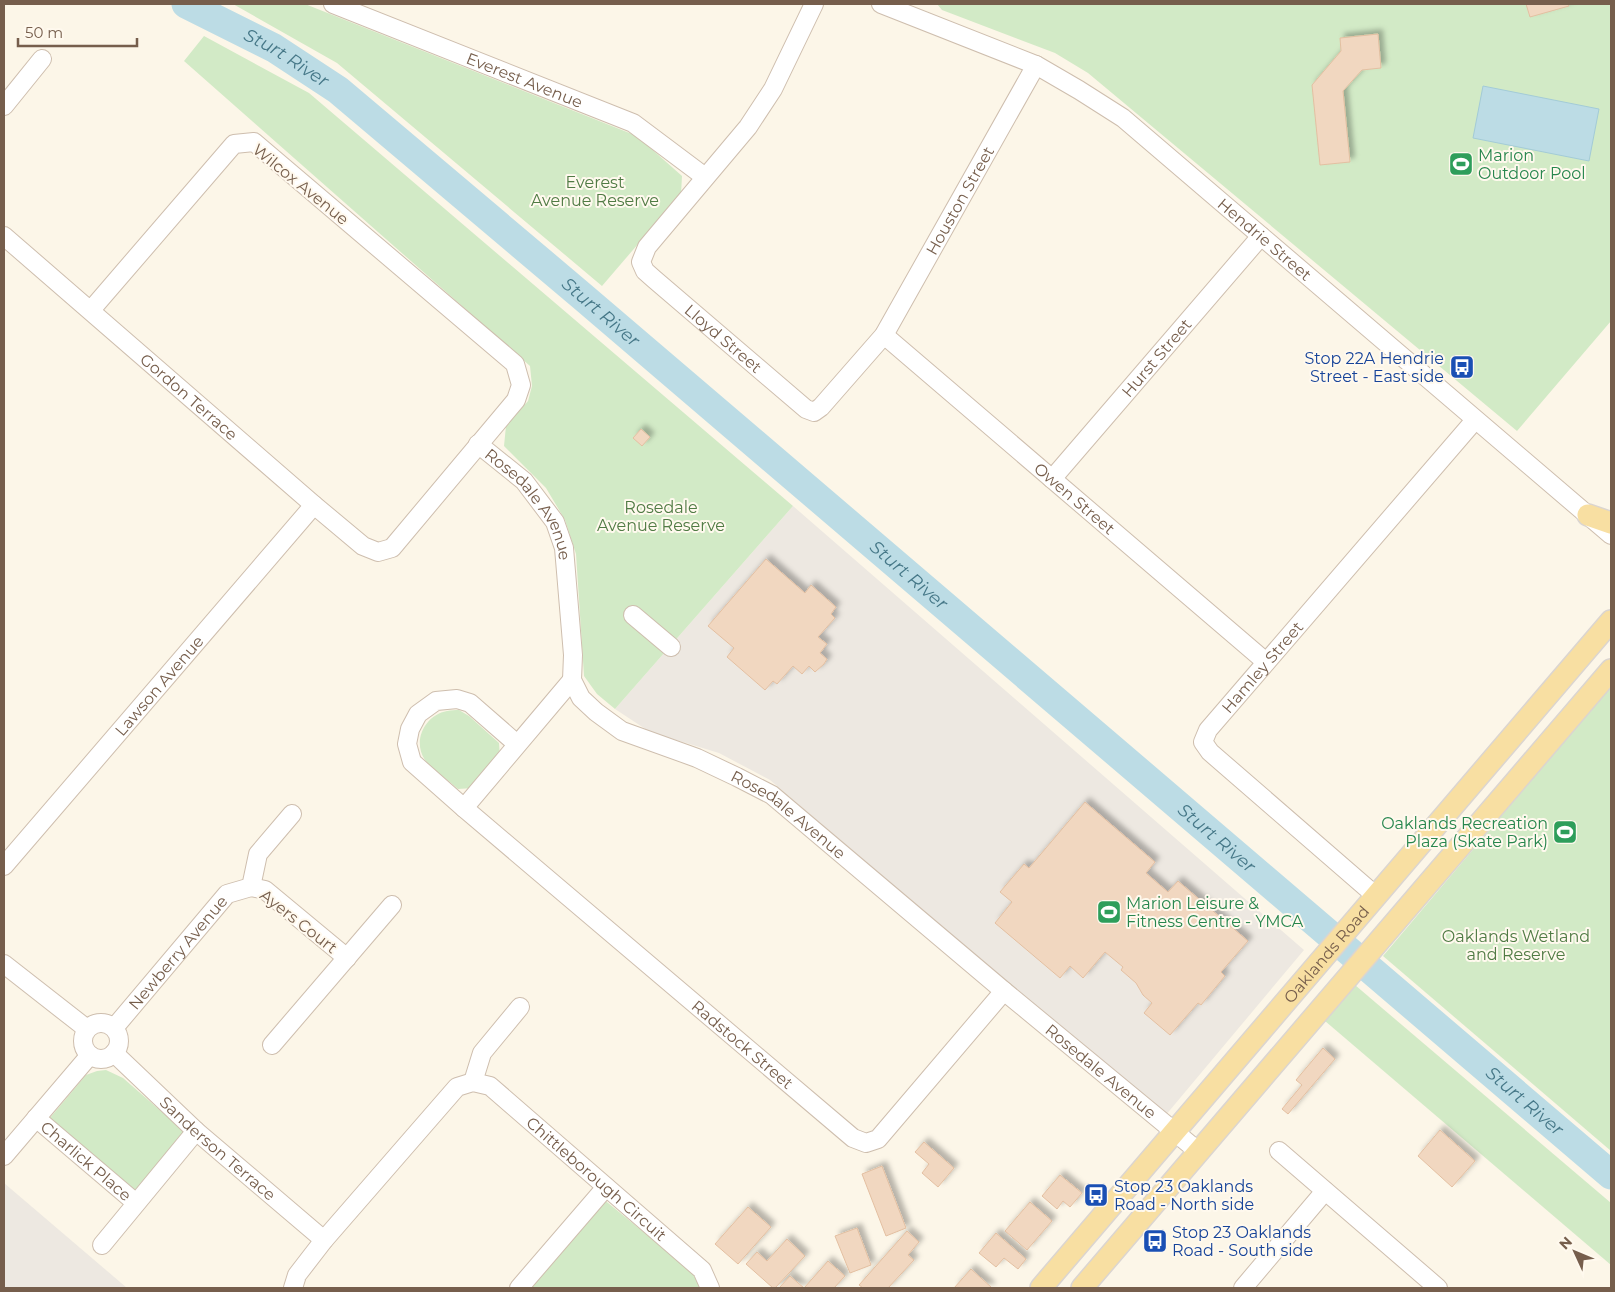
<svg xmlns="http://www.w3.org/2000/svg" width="1615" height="1292" viewBox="0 0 1615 1292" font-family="Montserrat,sans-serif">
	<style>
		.industrial { fill: #ede8e1 }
		.green { fill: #d2eac6 }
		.water { fill: #bcdce5; stroke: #a3cbd7 }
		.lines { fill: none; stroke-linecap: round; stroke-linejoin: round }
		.river { stroke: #bcdce5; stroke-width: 29 }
		.building { fill: #f1d7c0; stroke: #e3bfa1; filter: url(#shadow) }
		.minor-casing { stroke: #cebeae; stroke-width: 20 }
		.major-casing { stroke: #dbd5d0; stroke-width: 24 }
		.minor { stroke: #fff; stroke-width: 18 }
		.major { stroke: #f8dfa2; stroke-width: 21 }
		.labels { text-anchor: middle; stroke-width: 4; stroke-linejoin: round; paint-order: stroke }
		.street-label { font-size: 16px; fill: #765e4c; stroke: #fff9ee }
		.leisure-label { font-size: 16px; fill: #27864d; stroke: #fff9ee; text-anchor: start }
		.park-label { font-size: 16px; fill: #507b44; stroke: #fff9ee }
		.transit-label { font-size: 16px; fill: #164399; stroke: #fff9ee; text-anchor: start }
		.water-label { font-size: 18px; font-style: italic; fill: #467888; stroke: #fff9ee }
	</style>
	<defs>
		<filter id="shadow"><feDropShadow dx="4.5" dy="-4.5" stdDeviation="2.5" flood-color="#0004"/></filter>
	</defs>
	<rect width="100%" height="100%" fill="#fcf6e8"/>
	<g class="industrial">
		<path d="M793,506L1304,950L1165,1116L770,780L719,753L650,732L615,709Z"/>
		<path d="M4,1183L127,1288H4Z"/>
	</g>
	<g class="green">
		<path d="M233,4H305L637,136L682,176L681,194L602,286L337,63Z"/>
		<path d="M937,4H1611V321L1517,431L1088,73L1055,53L942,10Z"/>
		<path d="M204,36L309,93L793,506L615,709L597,694L584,676L576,554L565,520L546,488L504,446L506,426L528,401L532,386L530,366L184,61Z"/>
		<path d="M1611,686V1151L1383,956Z"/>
		<path d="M459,710L469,716L499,743L500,757L473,788L458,789C449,781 431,768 425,760C412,741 425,715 447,711C451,710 455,710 459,710Z"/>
		<path d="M1355,985L1611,1203V1265L1325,1021Z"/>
		<path d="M106,1070L123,1078L186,1133L135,1194L49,1119L86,1075L97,1071Z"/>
		<path d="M602,1198L697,1276L703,1288H525Z"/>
	</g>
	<path class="water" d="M1483,86L1599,109L1589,161L1473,138Z"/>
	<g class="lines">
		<path class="river" id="s1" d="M186,4L274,48L338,90L583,297L1611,1175"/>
	</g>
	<g class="building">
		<path d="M1526,4H1568L1569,6L1530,17Z"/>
		<path d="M1378,34L1381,68L1362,70L1343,91L1350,162L1320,165L1312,85L1341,51L1340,38Z"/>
		<path d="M641,429L650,437L642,446L633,438Z"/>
		<path d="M766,559L805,593L811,585L836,607L831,614L835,618L818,637L827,644L820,653L827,659L824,664L815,672L809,666L802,674L793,666L777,684L773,681L765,690L727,657L734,648L708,626Z"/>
		<path d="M1085,802L1155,862L1146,873L1168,892L1178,881L1248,941L1221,972L1225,976L1201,1005L1198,1003L1170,1035L1144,1013L1152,1003L1143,995L1136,983L1121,970L1123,967L1105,952L1083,978L1070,966L1060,978L995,923L1012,902L1000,892L1024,864L1029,868Z"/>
		<path d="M1323,1048L1335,1059L1288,1114L1282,1109L1302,1085L1296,1080Z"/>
		<path d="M1440,1130L1475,1161L1452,1187L1418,1156Z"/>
		<path d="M924,1142L954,1168L938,1187L922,1173L929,1164L915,1152Z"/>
		<path d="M882,1166L906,1228L886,1236L862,1174Z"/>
		<path d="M1060,1175L1082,1193L1070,1207L1063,1201L1057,1209L1042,1196Z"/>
		<path d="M1030,1202L1052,1221L1027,1250L1005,1231Z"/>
		<path d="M748,1207L771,1227L738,1264L715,1244Z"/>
		<path d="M857,1228L871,1265L850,1273L835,1236Z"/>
		<path d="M907,1231L919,1242L908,1255L914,1260L888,1288H863L859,1285Z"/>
		<path d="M996,1233L1026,1259L1018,1269L1004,1258L996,1267L979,1253Z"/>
		<path d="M787,1239L805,1256L775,1288H773L746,1264L757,1252L767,1261Z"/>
		<path d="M828,1261L845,1276L834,1288H804Z"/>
		<path d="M971,1269L991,1287L990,1288H954Z"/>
		<path d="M790,1276L804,1288H779Z"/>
	</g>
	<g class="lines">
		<defs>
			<g id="minor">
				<path id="s2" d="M333,4L633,123L705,177"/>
				<path id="s3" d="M814,4L773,89L748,127L647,247L641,262L645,271L654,279L806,409L814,412L821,407L884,335L1036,65"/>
				<path id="s4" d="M881,4L1036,65L1079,90L1123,118L1611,535"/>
				<path d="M4,106L42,59"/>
				<path id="s5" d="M4,236L314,505L363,546L378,552L392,548L516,400L521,385L515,364L254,142L234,144L91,310"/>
				<path id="s6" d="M884,335L1266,662"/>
				<path id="s7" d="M478,444L524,481L555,522L564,548L573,655L572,680L581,698L596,712L622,731L697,758L737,777L772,795L1004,991L1199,1152"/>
				<path id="s8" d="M1052,479L1261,236"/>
				<path d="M633,615L671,647"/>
				<path id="s9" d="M517,744L470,703L457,699L436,701L418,714L410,729L407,744L412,762L464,808L853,1138L866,1143L878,1139L1004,991"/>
				<path d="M464,808L572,680"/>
				<path id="s10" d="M4,866L314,505"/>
				<path d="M251,887L265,890L347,958"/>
				<path id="s11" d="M1376,896L1210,752L1203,742L1208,730L1475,420"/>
				<path d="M4,964L87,1029"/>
				<circle cx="101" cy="1041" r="18"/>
				<path id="s12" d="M114,1028L227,894L251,887L258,854L292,814"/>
				<path d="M272,1045L392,905"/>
				<path id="s13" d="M114,1053L196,1131L324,1240"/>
				<path d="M473,1082L482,1053L520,1007"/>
				<path id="s14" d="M36,1118L136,1203"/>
				<path d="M1279,1151L1438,1288"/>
				<path d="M4,1156L90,1055"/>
				<path d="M102,1245L196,1131"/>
				<path id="s15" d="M293,1288L297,1275L324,1240L457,1087L473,1082L490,1086L702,1270L710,1288"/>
				<path d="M519,1288L606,1187"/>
				<path d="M1243,1288L1325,1191"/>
			</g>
			<g id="major">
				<path d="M1588,515L1611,523"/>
				<path id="s16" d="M1041,1288L1611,621"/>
				<path d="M1082,1288L1611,670"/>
			</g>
		</defs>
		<use href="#minor" class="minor-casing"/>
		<use href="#major" class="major-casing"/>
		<use href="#minor" class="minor"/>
		<use href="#major" class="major"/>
	</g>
	<defs>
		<symbol id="stadium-square" viewBox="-11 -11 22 22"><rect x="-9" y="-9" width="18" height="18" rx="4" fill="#2e9e5b" stroke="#fff9ee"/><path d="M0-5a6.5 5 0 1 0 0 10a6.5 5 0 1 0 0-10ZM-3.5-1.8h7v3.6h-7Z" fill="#fff"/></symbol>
		<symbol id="bus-square" viewBox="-11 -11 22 22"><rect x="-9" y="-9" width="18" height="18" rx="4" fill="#1a4fb4" stroke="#fff9ee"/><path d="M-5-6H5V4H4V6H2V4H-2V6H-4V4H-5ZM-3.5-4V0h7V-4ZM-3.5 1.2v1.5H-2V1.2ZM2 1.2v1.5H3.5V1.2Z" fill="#fff"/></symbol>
	</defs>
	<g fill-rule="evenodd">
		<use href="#stadium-square" x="1447" y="150" width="28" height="28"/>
		<use href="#bus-square" x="1448" y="353" width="28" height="28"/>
		<use href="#stadium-square" x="1551" y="818" width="28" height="28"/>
		<use href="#stadium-square" x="1095" y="898" width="28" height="28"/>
		<use href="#bus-square" x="1082" y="1181" width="28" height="28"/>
		<use href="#bus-square" x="1141" y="1227" width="28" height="28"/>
	</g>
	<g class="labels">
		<g class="street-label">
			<text dy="6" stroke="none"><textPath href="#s2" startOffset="206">Everest Avenue</textPath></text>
			<text transform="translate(301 184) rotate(39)" y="6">Wilcox Avenue</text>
			<text dy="6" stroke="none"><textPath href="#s3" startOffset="802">Houston Street</textPath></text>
			<text dy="6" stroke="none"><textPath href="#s4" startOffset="455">Hendrie Street</textPath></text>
			<text dy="6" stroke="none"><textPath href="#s3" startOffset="426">Lloyd Street</textPath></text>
			<text dy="6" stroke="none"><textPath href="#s8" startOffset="160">Hurst Street</textPath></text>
			<text dy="6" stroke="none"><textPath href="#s5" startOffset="245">Gordon Terrace</textPath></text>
			<text dy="6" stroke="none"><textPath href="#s6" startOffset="251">Owen Street</textPath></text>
			<text dy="6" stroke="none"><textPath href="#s7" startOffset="81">Rosedale Avenue</textPath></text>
			<text dy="6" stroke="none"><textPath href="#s11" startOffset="328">Hamley Street</textPath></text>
			<text dy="6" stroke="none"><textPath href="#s10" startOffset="238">Lawson Avenue</textPath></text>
			<text dy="6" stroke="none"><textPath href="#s7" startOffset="531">Rosedale Avenue</textPath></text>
			<text transform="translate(299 921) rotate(38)" y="6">Ayers Court</text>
			<text dy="6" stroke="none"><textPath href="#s12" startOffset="99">Newberry Avenue</textPath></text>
			<text dy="6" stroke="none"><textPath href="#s16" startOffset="439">Oaklands Road</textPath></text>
			<text dy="6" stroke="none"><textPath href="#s9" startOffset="605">Radstock Street</textPath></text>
			<text dy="6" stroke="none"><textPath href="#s7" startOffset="936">Rosedale Avenue</textPath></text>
			<text dy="6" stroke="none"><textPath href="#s13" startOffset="141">Sanderson Terrace</textPath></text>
			<text dy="6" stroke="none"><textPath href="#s14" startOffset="66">Charlick Place</textPath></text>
			<text dy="6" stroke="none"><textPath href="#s15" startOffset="436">Chittleborough Circuit</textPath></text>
		</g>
		<g class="leisure-label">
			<text x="1478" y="161">Marion<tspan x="1478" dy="18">Outdoor Pool</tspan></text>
			<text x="1548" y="829" text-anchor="end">Oaklands Recreation<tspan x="1548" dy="18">Plaza (Skate Park)</tspan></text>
			<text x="1126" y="909">Marion Leisure &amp;<tspan x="1126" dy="18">Fitness Centre - YMCA</tspan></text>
		</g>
		<g class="park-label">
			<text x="595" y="188">Everest<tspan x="595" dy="18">Avenue Reserve</tspan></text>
			<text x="661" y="513">Rosedale<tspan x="661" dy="18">Avenue Reserve</tspan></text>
			<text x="1516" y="942">Oaklands Wetland<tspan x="1516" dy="18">and Reserve</tspan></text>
		</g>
		<g class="transit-label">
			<text x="1444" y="364" text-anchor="end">Stop 22A Hendrie<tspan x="1444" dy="18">Street - East side</tspan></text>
			<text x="1114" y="1192">Stop 23 Oaklands<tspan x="1114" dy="18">Road - North side</tspan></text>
			<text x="1172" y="1238">Stop 23 Oaklands<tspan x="1172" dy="18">Road - South side</tspan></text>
		</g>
		<g class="water-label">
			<text dy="6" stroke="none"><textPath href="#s1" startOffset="114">Sturt River</textPath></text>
			<text dy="6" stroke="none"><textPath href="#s1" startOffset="519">Sturt River</textPath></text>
			<text dy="6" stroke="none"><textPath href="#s1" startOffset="924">Sturt River</textPath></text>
			<text dy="6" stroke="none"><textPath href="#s1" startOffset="1329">Sturt River</textPath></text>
			<text dy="6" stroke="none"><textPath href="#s1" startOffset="1734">Sturt River</textPath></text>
		</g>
	</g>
	<rect width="1615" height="1292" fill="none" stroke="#765e4c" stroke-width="10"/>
	<g transform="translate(1575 1252) rotate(314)" stroke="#fff9ee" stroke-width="4" paint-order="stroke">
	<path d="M0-4L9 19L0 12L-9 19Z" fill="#765e4c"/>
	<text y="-8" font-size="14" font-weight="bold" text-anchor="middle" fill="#765e4c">N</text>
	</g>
	<path d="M18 38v8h119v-8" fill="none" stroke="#765e4c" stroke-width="2.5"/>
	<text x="25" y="38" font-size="15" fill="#765e4c" stroke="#fff9ee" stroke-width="4" paint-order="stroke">50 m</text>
</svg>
